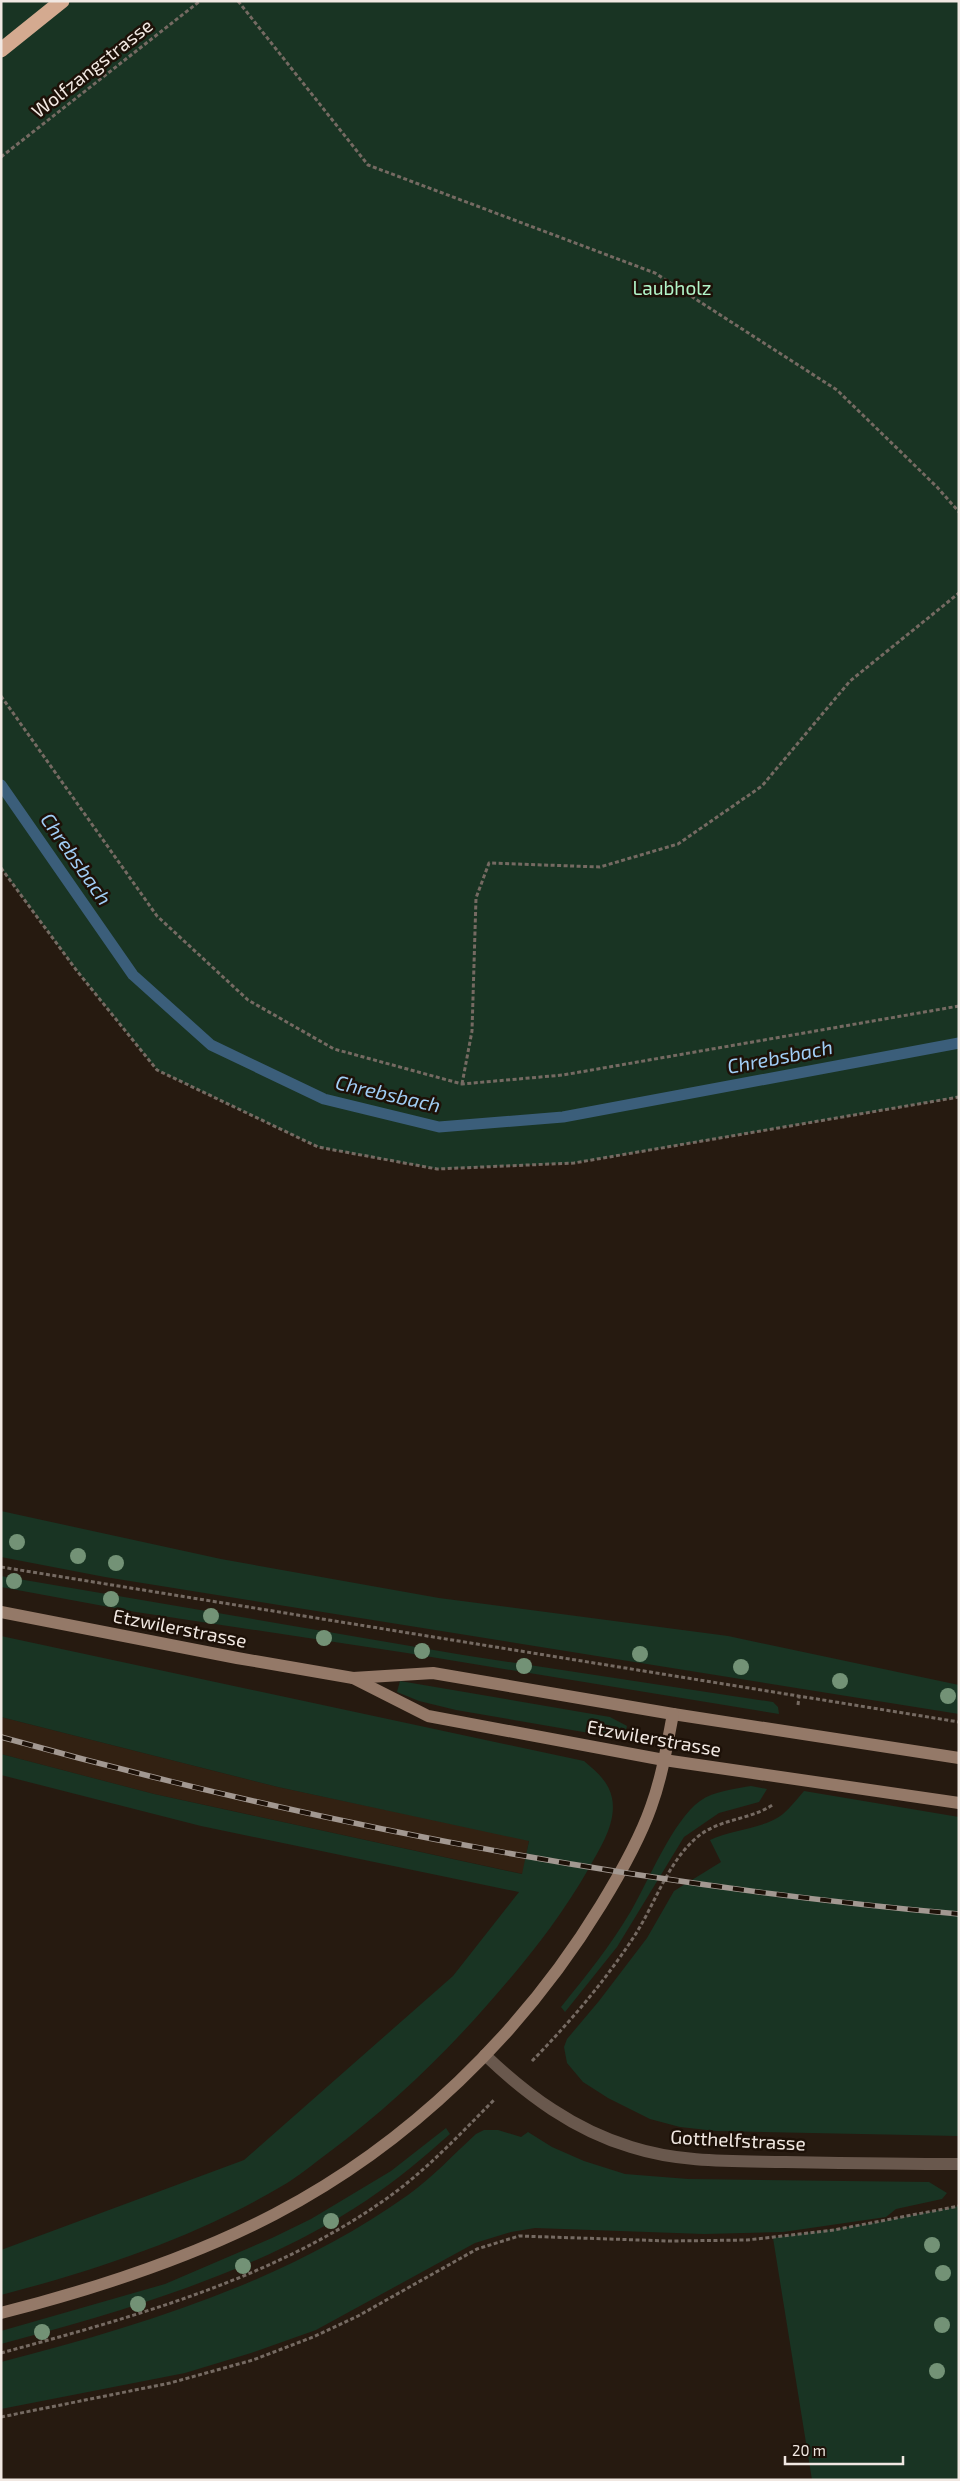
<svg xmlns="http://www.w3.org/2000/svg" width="960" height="2481" viewBox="0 0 960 2481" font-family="'Exo 2',sans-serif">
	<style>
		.built { fill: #322112 }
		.green { fill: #193423 }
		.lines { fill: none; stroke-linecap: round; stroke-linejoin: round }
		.stream { stroke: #3b5e7a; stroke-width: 11 }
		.path { stroke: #756a62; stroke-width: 3; stroke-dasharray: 4 2.5; stroke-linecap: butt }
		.street { stroke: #69584d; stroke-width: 12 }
		.secondary { stroke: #947968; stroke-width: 12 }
		.highway { stroke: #d4aa90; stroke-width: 15 }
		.rail-casing { stroke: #a29891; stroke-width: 5.5 }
		.rail { stroke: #1d1108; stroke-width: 4; stroke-dasharray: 11; stroke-linecap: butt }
		.tree { fill: #739276 }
		.labels { text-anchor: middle; stroke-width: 5; stroke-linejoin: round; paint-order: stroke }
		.street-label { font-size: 19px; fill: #f1e8e2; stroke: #1d1108 }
		.park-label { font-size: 19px; fill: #b2f5c9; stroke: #1d1108 }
		.water-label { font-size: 20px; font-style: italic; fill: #a1cef6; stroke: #1d1108 }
	</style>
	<rect width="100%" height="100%" fill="#261a10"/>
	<path class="built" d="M1,1717L278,1787L529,1840L523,1874L154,1794L1,1754Z"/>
	<g class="green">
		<path d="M1,1H959V1097L574,1163L437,1169L318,1147L157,1070L77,971L1,868Z"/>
		<path d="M1,1511L221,1559L439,1598L728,1636L959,1685V1714L105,1577L1,1557Z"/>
		<path d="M1,1576L463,1655L773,1702L778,1707L779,1714L407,1653L136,1612L1,1587Z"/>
		<path d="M1,1636L584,1761C596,1771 609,1782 612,1798C617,1823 600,1848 589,1868C560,1919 526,1961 488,2004C439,2060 387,2109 328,2153C313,2164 298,2177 282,2186C194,2238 99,2269 1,2295V2250L244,2160L453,1976L519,1892L201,1826L1,1775V1754L154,1794L522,1874L529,1841L278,1787L1,1717Z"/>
		<path d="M400,1681L610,1717L627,1726L624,1739L456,1710L419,1701L397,1692Z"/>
		<path d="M751,1786L767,1789L759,1802L719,1813L684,1837L617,1947L565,2012L561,2007C586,1976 611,1945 631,1911C648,1882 673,1820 700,1801C714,1791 734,1789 751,1786Z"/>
		<path d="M804,1791L959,1817V2136L716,2131L680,2127L650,2119L608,2098L583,2082L567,2063L564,2047L567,2039L599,2001L647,1938L674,1891L721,1862L710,1840C731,1829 765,1829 783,1814C790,1808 797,1799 804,1791Z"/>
		<path d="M446,2128L450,2134C424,2157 397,2180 367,2200C257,2273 127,2310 1,2344V2331L165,2284L272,2238L311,2219L391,2171Z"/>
		<path d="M484,2130H498L521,2137L528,2132L552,2147L584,2161L625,2174L688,2179L929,2182L947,2193L942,2199L896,2209L886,2217L783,2232L704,2234L535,2228L511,2232L475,2243L316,2330L251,2353L185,2373L1,2409V2362C144,2325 287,2281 408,2195C432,2178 454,2154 476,2134Z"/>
		<path d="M959,2206V2480H812L773,2238L873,2223Z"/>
	</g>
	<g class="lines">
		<path class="stream" d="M1,785L133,975L211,1045L324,1099L439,1127L563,1117L959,1043"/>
		<g class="path">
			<path d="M238,1L368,165L655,273L837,390L937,487L959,512"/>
			<path d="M1,157L200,1"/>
			<path d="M1,696L157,916L248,1000L334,1049L462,1084L563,1075L959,1006"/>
			<path d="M1,868L77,971L157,1070L318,1147L437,1169L574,1163L959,1097"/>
			<path d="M462,1084L472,1031L476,898L489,863L600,867L678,844L762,786L850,681L959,593"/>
			<path d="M1,1567L959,1722"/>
			<path d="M798,1705L799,1697"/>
			<path d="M532,2061C570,2022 606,1980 635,1935C655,1904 667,1864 695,1839C718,1818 749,1821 774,1804"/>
			<path d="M1,2353C133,2317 270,2280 383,2201C425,2172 459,2135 495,2099"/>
			<path d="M1,2417L170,2383L253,2360L313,2337L358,2316L477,2249L519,2236L669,2241L747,2240L834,2230L959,2206"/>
		</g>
		<path class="street" d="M485,2055C527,2095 574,2130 631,2147C681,2163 733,2161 785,2162C843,2163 901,2164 959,2164"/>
		<g class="secondary">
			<path d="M1,1612L237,1658L353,1678L433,1673L673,1714L959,1758"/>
			<path d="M353,1678L428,1716L664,1760L959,1803"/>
			<path d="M1,2313C95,2289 189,2259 275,2214C409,2144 523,2033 601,1905C620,1874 639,1841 651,1807C662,1777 667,1745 673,1714"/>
		</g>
		<path class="highway" d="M1,50L62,1"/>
		<defs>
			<path id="rail" d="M1,1737C314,1824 636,1885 959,1914"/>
		</defs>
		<use href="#rail" class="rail-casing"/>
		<use href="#rail" class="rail"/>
	</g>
	<g class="tree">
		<circle cx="17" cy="1542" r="8"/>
		<circle cx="78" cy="1556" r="8"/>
		<circle cx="116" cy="1563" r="8"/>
		<circle cx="14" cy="1581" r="8"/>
		<circle cx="111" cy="1599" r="8"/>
		<circle cx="211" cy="1616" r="8"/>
		<circle cx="324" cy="1638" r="8"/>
		<circle cx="422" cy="1651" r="8"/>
		<circle cx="640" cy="1654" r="8"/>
		<circle cx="524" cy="1666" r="8"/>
		<circle cx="741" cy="1667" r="8"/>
		<circle cx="840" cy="1681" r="8"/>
		<circle cx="948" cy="1696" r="8"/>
		<circle cx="331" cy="2221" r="8"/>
		<circle cx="932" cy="2245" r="8"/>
		<circle cx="243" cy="2266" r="8"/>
		<circle cx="943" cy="2273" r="8"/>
		<circle cx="138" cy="2304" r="8"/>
		<circle cx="942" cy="2325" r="8"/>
		<circle cx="42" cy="2332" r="8"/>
		<circle cx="937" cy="2371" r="8"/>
	</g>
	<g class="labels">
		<g class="street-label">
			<text transform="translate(92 68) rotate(-38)" y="7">Wolfzangstrasse</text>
			<text transform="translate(180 1628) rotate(11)" y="7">Etzwilerstrasse</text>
			<text transform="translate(654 1738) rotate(10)" y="7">Etzwilerstrasse</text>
			<text transform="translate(738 2140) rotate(3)" y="7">Gotthelfstrasse</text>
		</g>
		<g class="park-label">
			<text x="672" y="295">Laubholz</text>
		</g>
		<g class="water-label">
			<text transform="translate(76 859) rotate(55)" y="7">Chrebsbach</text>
			<text transform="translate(780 1057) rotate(-11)" y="7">Chrebsbach</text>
			<text transform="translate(388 1094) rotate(13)" y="7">Chrebsbach</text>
		</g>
	</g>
	<rect width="960" height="2481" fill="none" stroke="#f1e8e2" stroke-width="5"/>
	<path d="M785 2456v8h118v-8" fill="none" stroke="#f1e8e2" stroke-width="2.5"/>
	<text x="792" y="2456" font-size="15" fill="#f1e8e2" stroke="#1d1108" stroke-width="4" paint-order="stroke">20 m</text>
</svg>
